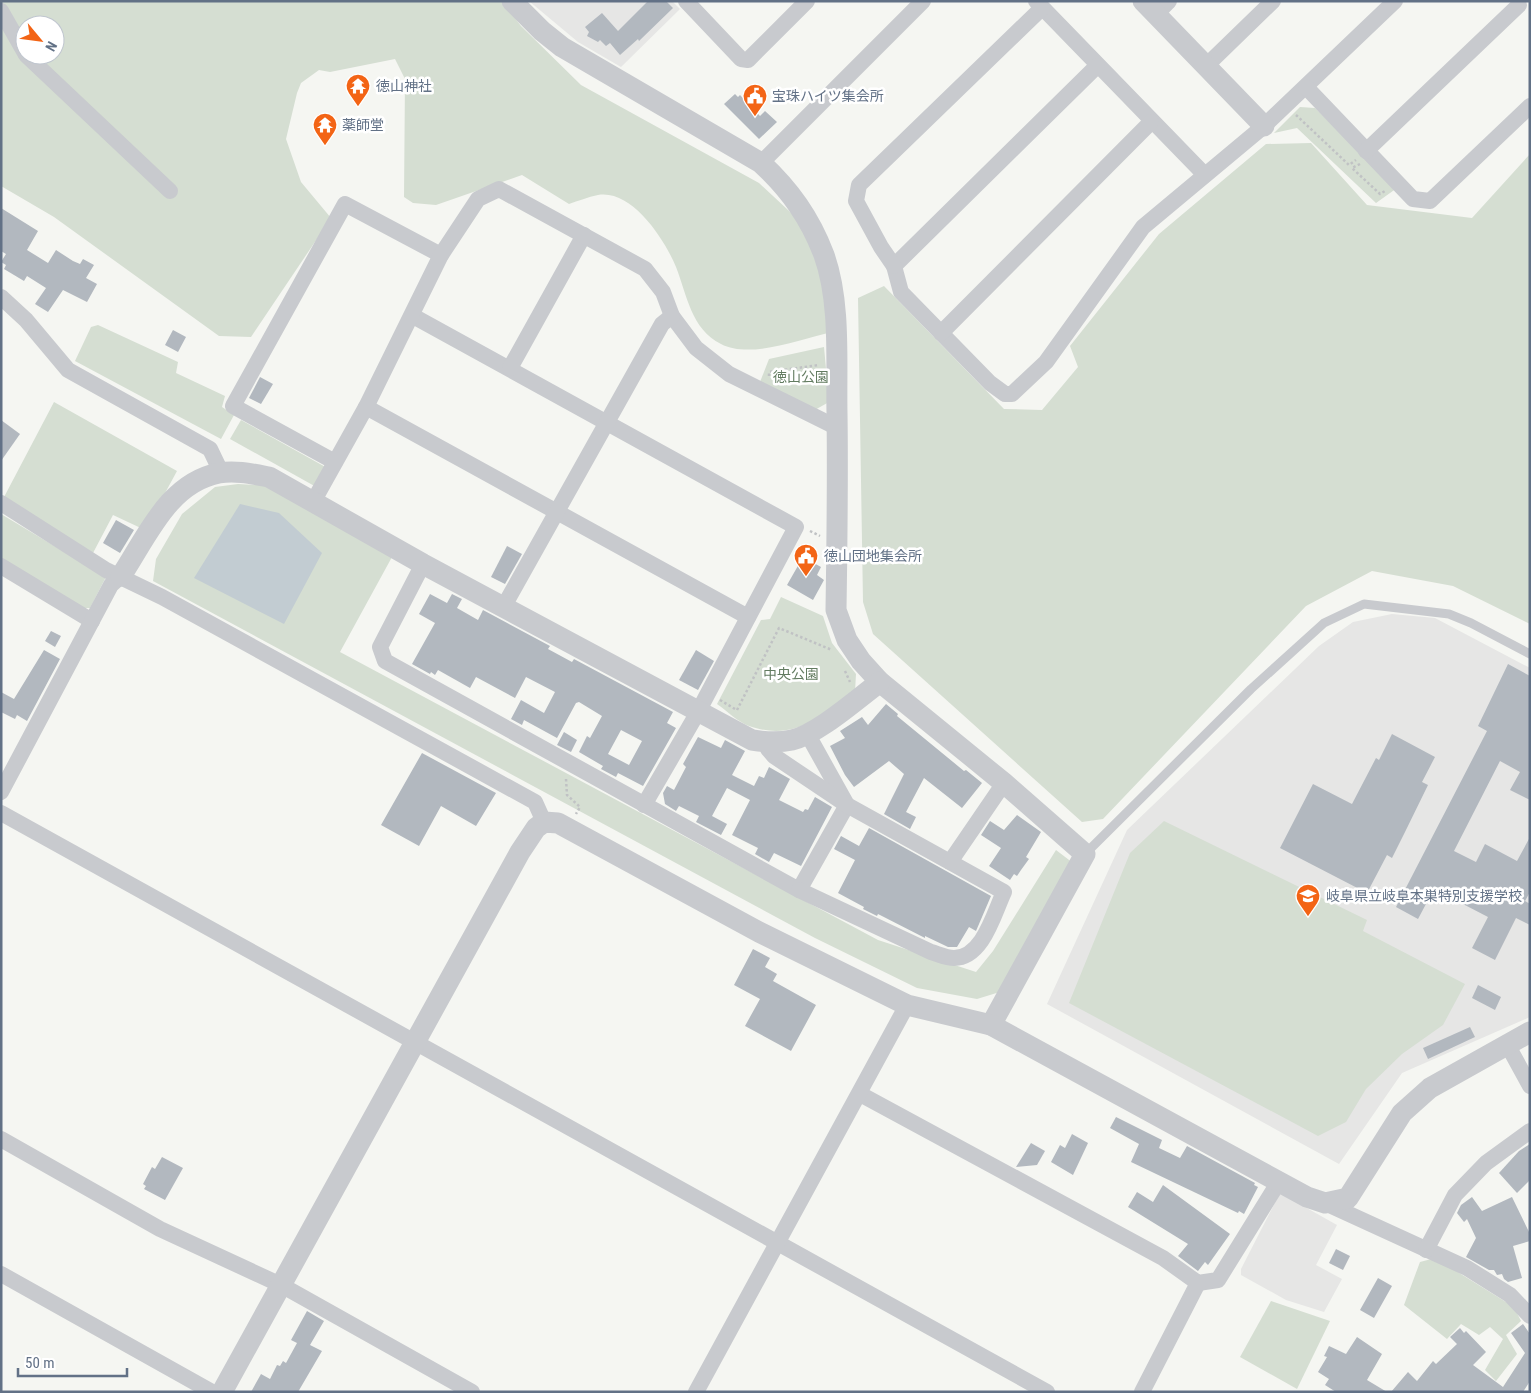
<svg xmlns="http://www.w3.org/2000/svg" width="1531" height="1393" viewBox="0 0 1531 1393" font-family="'Roboto Condensed','Noto Sans JP',sans-serif">
	<style>
		.built { fill: #e6e6e5 }
		.green { fill: #d5ded2; fill-rule: evenodd }
		.water { fill: #c2ccd2 }
		.building { fill: #b2b8bf; fill-rule: evenodd }
		.lines { fill: none; stroke-linecap: round; stroke-linejoin: round }
		.path { stroke: #c0c2c4; stroke-width: 2.5; stroke-dasharray: 2.5 2.5; stroke-linecap: butt }
		.service { stroke: #c8cace; stroke-width: 9 }
		.minor { stroke: #c8cace; stroke-width: 16 }
		.tertiary { stroke: #c8cace; stroke-width: 21 }
		.labels { text-anchor: middle; stroke-width: 5; stroke-linejoin: round; paint-order: stroke }
		.poi-label { font-size: 14px; fill: #627186; stroke: #fff; text-anchor: start }
		.park-label { font-size: 14px; fill: #637c61; stroke: #fff }
	</style>
	<rect width="100%" height="100%" fill="#f5f6f2"/>
	<g class="built">
		<path d="M529,1H672L680,9L621,67L578,42Z"/>
		<path d="M1392,614L1435,618L1530,668V1017L1402,1073L1339,1164L1047,1004L1127,830L1319,646L1353,622Z"/>
		<path d="M1280,1193L1337,1225L1316,1265L1342,1279L1324,1312L1286,1300L1241,1275V1269Z"/>
	</g>
	<g class="green">
		<path d="M1,1H502L521,26L581,85L759,183L802,223L828,295V333C799,340 749,359 721,344C691,329 687,295 676,267C665,240 632,189 598,195C588,197 578,201 569,204L522,175L436,205L413,203L404,197L405,79L395,59L330,72L319,70L301,83L297,93L286,139L301,182L331,218L251,337L219,336L54,217L1,186ZM25,25H55V55H25Z"/>
		<path d="M1300,107L1315,108L1397,188L1376,203L1297,128L1274,133Z"/>
		<path d="M1311,143L1367,205L1472,218L1530,154V624L1453,586L1372,571L1306,606L1103,819L1082,822L873,634L863,602L858,298L884,286L1004,409L1042,410L1078,367L1070,346L1159,234L1266,144Z"/>
		<path d="M98,325L178,362L176,373L225,396L222,407L234,415L221,439L75,361L91,327Z"/>
		<path d="M824,347L829,402L813,411L760,382L769,359Z"/>
		<path d="M54,402L177,471L145,530L113,515L93,553L3,499Z"/>
		<path d="M241,420L329,469L318,488L230,439Z"/>
		<path d="M238,484L275,486L392,557L340,652L878,940L976,972L993,951L1056,850L1073,863L1003,991L977,999L917,988L815,938L153,581L156,559L182,514L215,487Z"/>
		<path d="M1,514L106,577L90,608H82L1,562Z"/>
		<path d="M781,597L823,616L832,643L856,674L855,692C820,716 795,742 749,726C738,722 727,711 717,704L761,620L770,619Z"/>
		<path d="M1164,821L1367,920L1363,931L1465,984L1443,1025L1402,1054L1366,1089L1346,1122L1318,1136L1069,1003L1130,853Z"/>
		<path d="M1435,1258L1514,1307L1521,1321L1506,1335L1517,1354L1496,1381L1485,1370L1503,1339L1490,1327L1479,1335L1461,1324L1447,1339L1404,1305L1420,1262Z"/>
		<path d="M1271,1301L1330,1321L1297,1389L1240,1357Z"/>
	</g>
	<path class="water" d="M240,504L279,513L322,553L284,624L194,578Z"/>
	<g class="building">
		<path d="M648,1H666L673,8L639,41L638,39L620,55L610,43L606,46L600,40L598,42L587,36L589,32L585,27L602,13L618,31Z"/>
		<path d="M735,94L738,97L740,95L760,116L765,111L777,122L759,139L724,104Z"/>
		<path d="M1,208L38,231L27,250L48,263L56,250L73,261L80,264L83,259L94,265L86,278L97,284L87,302L63,290L48,312L35,304L46,288L27,276L24,281L4,269L6,265L1,262L6,254L1,251Z"/>
		<path d="M173,330L186,337L178,352L165,345Z"/>
		<path d="M260,377L273,384L261,404L249,398Z"/>
		<path d="M1,420L20,434L1,461Z"/>
		<path d="M116,520L134,530L120,553L103,543Z"/>
		<path d="M507,546L522,554L505,584L491,577Z"/>
		<path d="M803,557L821,567L817,575L824,580L813,600L787,585Z"/>
		<path d="M430,594L447,603L452,594L462,599L457,608L478,620L483,610L550,646L548,649L572,662L574,659L673,712L667,723L676,728L643,786L618,773L616,777L601,769L603,766L579,752L587,736L590,738L602,716L579,702L576,703L557,738L524,720L522,725L511,719L521,700L544,713L555,692L526,677L515,698L476,677L470,688L438,670L435,675L431,672L430,674L412,664L435,623L419,614ZM621,730L642,741L629,765L608,754Z"/>
		<path d="M51,631L61,636L55,647L45,641Z"/>
		<path d="M44,650L60,659L27,721L17,715L15,719L1,712V692L14,699Z"/>
		<path d="M696,650L714,661L698,690L679,680Z"/>
		<path d="M1508,664L1530,676V800L1510,790L1520,772L1500,761L1454,851L1476,862L1485,844L1517,861L1530,837V892L1525,901L1530,904V925L1516,918L1495,960L1472,948L1488,917L1434,889L1418,919L1396,907L1487,731L1478,726Z"/>
		<path d="M886,704L898,714L897,716L964,771L966,770L982,783L962,808L924,778L906,812L916,817L910,829L884,814L904,774L889,761L854,787L845,775L830,746L845,738L840,731L862,717L868,725Z"/>
		<path d="M564,732L577,740L571,752L557,745Z"/>
		<path d="M1392,734L1435,757L1422,782L1428,785L1405,832L1392,858L1387,855L1367,893L1280,848L1313,784L1352,804L1376,758L1379,760Z"/>
		<path d="M698,737L721,748L725,740L745,751L732,775L754,786L759,776L764,778L769,767L790,779L779,800L803,812L805,809L808,810L815,797L832,807L801,866L774,853L769,862L755,854L758,848L732,835L750,800L727,788L712,816L727,824L721,835L696,822L699,816L679,806L676,811L665,804L663,793L667,786L674,790L686,767L683,764Z"/>
		<path d="M422,753L496,793L476,826L441,806L419,846L381,825Z"/>
		<path d="M1017,815L1041,832L1026,857L1029,859L1021,870L1017,876L1014,874L1010,880L989,866L1001,848L981,835L990,821L1004,830Z"/>
		<path d="M869,828L991,896L976,931L969,927L957,947H948L925,936V938L878,914L877,916L863,909L864,907L838,893L855,860L834,849L841,836L859,846Z"/>
		<path d="M753,949L770,958L765,967L777,974L773,981L816,1005L791,1051L745,1026L760,999L734,985Z"/>
		<path d="M1478,985L1501,997L1495,1010L1472,998Z"/>
		<path d="M1470,1027L1475,1037L1428,1059L1423,1048Z"/>
		<path d="M1116,1117L1162,1140L1159,1148L1180,1158L1187,1146L1255,1183L1254,1185L1258,1187L1244,1214L1239,1211L1238,1213L1131,1162L1139,1144L1110,1128Z"/>
		<path d="M1072,1134L1088,1143L1073,1175L1051,1162L1060,1145L1065,1148Z"/>
		<path d="M1031,1143L1045,1151L1037,1165L1016,1167Z"/>
		<path d="M1530,1144V1180L1517,1193L1499,1173L1519,1151Z"/>
		<path d="M162,1157L183,1168L165,1200L144,1189L146,1186L143,1184L152,1167L155,1169Z"/>
		<path d="M1163,1185L1230,1234L1208,1265L1205,1262L1198,1271L1178,1256L1188,1244L1128,1207L1137,1192L1153,1202Z"/>
		<path d="M1472,1197L1482,1211L1512,1197L1530,1234V1241L1513,1246L1522,1278L1508,1282L1504,1279L1502,1274L1497,1275L1494,1270H1489L1466,1257L1476,1238L1467,1219L1464,1222L1457,1213L1461,1205Z"/>
		<path d="M1336,1249L1350,1256L1343,1270L1329,1263Z"/>
		<path d="M1378,1278L1392,1286L1374,1318L1360,1310Z"/>
		<path d="M307,1311L324,1321L310,1345L322,1351L298,1392H251L261,1374L270,1379L277,1365L280,1366L283,1361L286,1363L297,1343L291,1340Z"/>
		<path d="M1523,1324L1530,1334V1381L1523,1392H1391L1408,1372L1417,1381L1433,1361L1436,1364L1457,1344L1450,1337L1460,1328L1464,1333L1466,1331L1486,1352L1473,1365L1503,1387L1525,1353L1511,1333Z"/>
		<path d="M1357,1337L1382,1354L1367,1380L1387,1392H1336L1325,1385L1329,1379L1318,1372L1327,1357L1324,1356L1329,1346L1346,1354Z"/>
	</g>
	<g class="lines">
		<g class="path">
			<path d="M1296,115L1349,165L1356,160"/>
			<path d="M1360,164L1352,168L1380,194L1385,191"/>
			<path d="M769,376V372L819,365"/>
			<path d="M810,531L820,536"/>
			<path d="M845,671L850,682"/>
			<path d="M720,700L735,709"/>
			<path d="M737,710L779,628L832,650"/>
			<path d="M566,779L567,795L580,807L576,814"/>
		</g>
		<path class="service" d="M1085,854L1251,689L1324,623L1364,604L1449,614L1471,623L1530,654"/>
		<g class="minor">
			<path d="M686,1L741,59L748,60L807,1"/>
			<path d="M1036,1L1205,175"/>
			<path d="M1,11L25,53"/>
			<path d="M1156,14L1169,1"/>
			<path d="M26,55L170,191"/>
			<path d="M1097,66L894,266L901,292L990,383L1005,394H1012L1046,362L1143,227L1264,126L1395,1"/>
			<path d="M1206,66L1273,1"/>
			<path d="M1306,87L1413,199L1430,201L1530,106"/>
			<path d="M1366,151L1519,5"/>
			<path d="M761,163L923,1"/>
			<path d="M894,266L881,247L856,201L859,185L1042,8"/>
			<path d="M1,297L26,320L68,370L210,449L221,472"/>
			<path d="M413,316L796,527L698,712L644,805"/>
			<path d="M941,333L1151,122"/>
			<path d="M510,368L584,235"/>
			<path d="M366,407L748,617"/>
			<path d="M335,462L233,406L345,204L441,255"/>
			<path d="M313,502L366,407L441,255L478,199L499,189L645,269L663,292L672,316L696,348L729,374L838,428"/>
			<path d="M1,503L106,570L162,597L535,802L544,822"/>
			<path d="M423,564L380,647L385,661L799,890L847,805L808,735"/>
			<path d="M1,566L92,621"/>
			<path d="M504,606L662,324L672,316"/>
			<path d="M766,742L768,749L774,756L847,805L1004,892C994,913 983,958 954,958C947,958 938,954 931,952L799,890"/>
			<path d="M1,792L111,585L121,576"/>
			<path d="M1,813L1047,1392"/>
			<path d="M950,862L1004,783"/>
			<path d="M1507,1044L1530,1086"/>
			<path d="M860,1094L1163,1258L1198,1283L1218,1280L1278,1183"/>
			<path d="M1,1139L160,1229L281,1285L472,1392"/>
			<path d="M1325,1203L1467,1268L1510,1295L1530,1316"/>
			<path d="M1426,1250L1455,1195L1486,1163L1530,1131"/>
			<path d="M1,1274L212,1392"/>
			<path d="M696,1392L907,1005"/>
			<path d="M1142,1392L1198,1283"/>
		</g>
		<g class="tertiary">
			<path d="M512,1L542,31L562,47L761,163C790,190 810,218 824,255C841,302 836,364 837,413C838,479 837,544 836,610L847,640L861,661L880,682L1004,783L1085,854L991,1025"/>
			<path d="M1143,1L1264,126"/>
			<path d="M121,576C147,537 168,483 219,473C235,470 253,474 269,477L423,564L752,740C765,742 779,743 792,740C818,734 857,699 880,682"/>
			<path d="M222,1392L520,852L536,828L544,822L558,823L759,932L907,1005L991,1025L1307,1197L1325,1203L1348,1198L1402,1113L1430,1088L1530,1032"/>
		</g>
	</g>
	<defs>
		<symbol id="temple-pin" viewBox="-11 -11 22 30"><path d="M0 17L-7.5 6A9.5 9.5 0 1 1 7.5 6Z" fill="#f36415" stroke="#fff"/><path d="M0-6L5-2H3V0L6.5 2.5H4V6H1.5V3h-3V6H-4V2.5H-6.5L-3 0V-2H-5Z" fill="#fff"/></symbol>
		<symbol id="civic-pin" viewBox="-11 -11 22 30"><path d="M0 17L-7.5 6A9.5 9.5 0 1 1 7.5 6Z" fill="#f36415" stroke="#fff"/><path d="M-.6-6.5H3V-4.5H.6V-3L4-1V1h2V6H-6V1h2V-1L-.6-3ZM-1.2 2.5V6h2.4V2.5Z" fill="#fff"/></symbol>
		<symbol id="school-pin" viewBox="-11 -11 22 30"><path d="M0 17L-7.5 6A9.5 9.5 0 1 1 7.5 6Z" fill="#f36415" stroke="#fff"/><path d="M0-5L7-2L0 1L-7-2ZM-4 1L0 2.5L4 1V4Q0 6-4 4Z" fill="#fff"/></symbol>
	</defs>
	<g fill-rule="evenodd">
		<use href="#temple-pin" x="344" y="72" width="28" height="38"/>
		<use href="#civic-pin" x="741" y="82" width="28" height="38"/>
		<use href="#temple-pin" x="311" y="111" width="28" height="38"/>
		<use href="#civic-pin" x="792" y="542" width="28" height="38"/>
		<use href="#school-pin" x="1294" y="882" width="28" height="38"/>
	</g>
	<g class="labels">
		<g class="poi-label">
			<text x="376" y="91">徳山神社</text>
			<text x="772" y="101">宝珠ハイツ集会所</text>
			<text x="342" y="130">薬師堂</text>
			<text x="824" y="561">徳山団地集会所</text>
			<text x="1326" y="901">岐阜県立岐阜本巣特別支援学校</text>
		</g>
		<g class="park-label">
			<text x="801" y="382">徳山公園</text>
			<text x="791" y="679">中央公園</text>
		</g>
	</g>
	<rect width="1531" height="1393" fill="none" stroke="#627186" stroke-width="5"/>
	<g transform="translate(40 40) rotate(119)"><circle r="24" fill="#ffffff" stroke="#c0c6cf"/>
	<path d="M0-4L9 19L0 12L-9 19Z" fill="#f36415"/>
	<text y="-8" font-size="14" font-weight="bold" text-anchor="middle" fill="#627186">N</text>
	</g>
	<path d="M18 1368v8h109v-8" fill="none" stroke="#627186" stroke-width="2.5"/>
	<text x="25" y="1368" font-size="15" fill="#627186" stroke="#ffffff" stroke-width="4" paint-order="stroke">50 m</text>
</svg>
